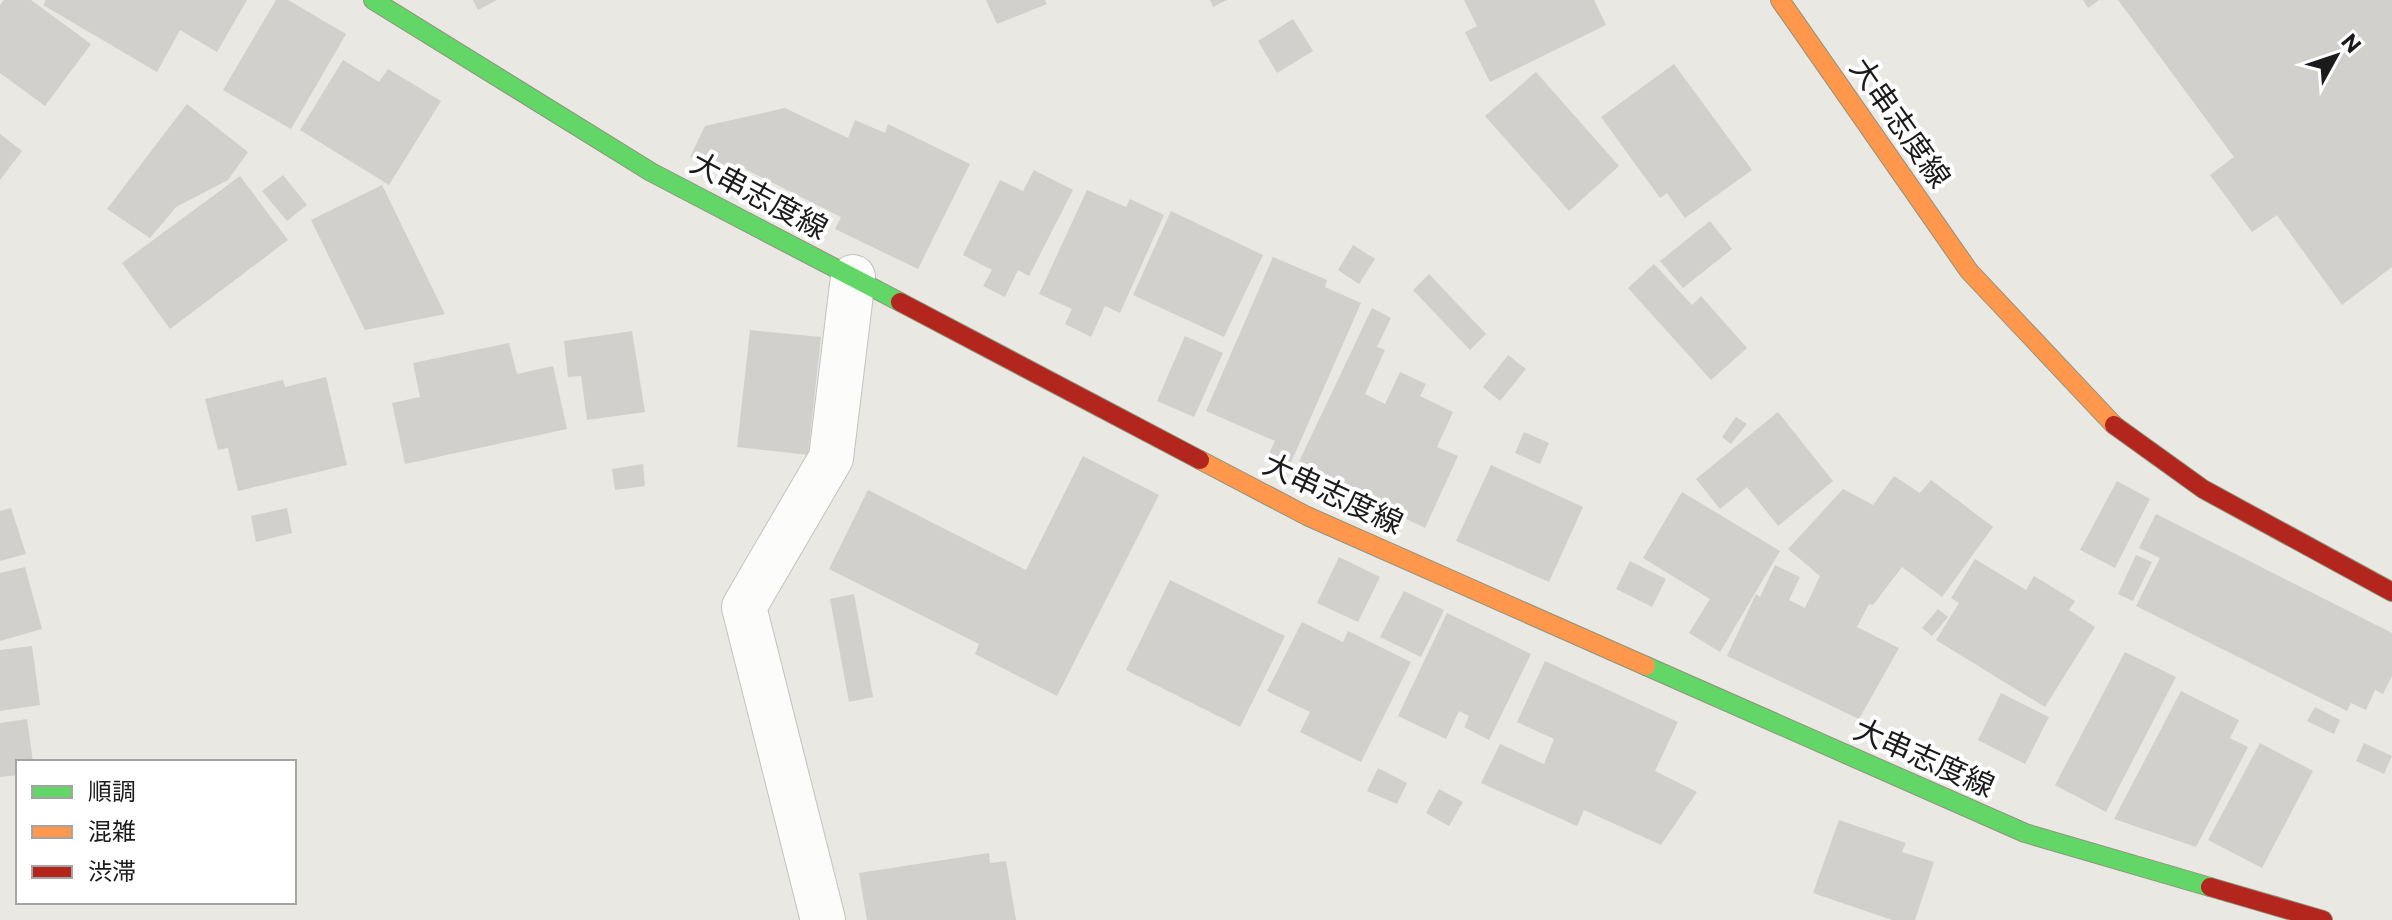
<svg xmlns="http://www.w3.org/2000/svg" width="2392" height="920" viewBox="0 0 2392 920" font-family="Commissioner,'Noto Sans JP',sans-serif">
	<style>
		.building { fill: #d1d0cc }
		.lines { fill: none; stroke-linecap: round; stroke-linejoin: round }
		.street-casing { stroke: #c2c2bf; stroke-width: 46 }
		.fast-casing { stroke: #8e927c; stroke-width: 20 }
		.slow-casing { stroke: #8e927c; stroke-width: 20 }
		.jam-casing { stroke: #8e927c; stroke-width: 20 }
		.street { stroke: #fcfcfb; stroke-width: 44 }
		.fast { stroke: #63d668; stroke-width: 18 }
		.slow { stroke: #ff974d; stroke-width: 18 }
		.jam { stroke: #b3261e; stroke-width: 18 }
		.labels { text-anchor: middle; stroke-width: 8; stroke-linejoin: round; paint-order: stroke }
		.street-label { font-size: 30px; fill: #1b1b1b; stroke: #fff }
	</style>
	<rect width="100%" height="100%" fill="#e9e8e3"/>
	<g class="building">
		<path d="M4,0H31L91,44L45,106L0,73V5Z"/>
		<path d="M46,0H247L217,52L180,30L157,72L43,5Z"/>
		<path d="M276,0H288L346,34L291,129L223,90Z"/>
		<path d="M473,0H497L478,10Z"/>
		<path d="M986,0H1045L1047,4L997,24Z"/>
		<path d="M1210,0H1227L1213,7Z"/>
		<path d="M1464,0H1594L1606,25L1490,82L1465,32L1477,26Z"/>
		<path d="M2083,0H2099L2088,8Z"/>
		<path d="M2118,0H2392V267L2342,305L2277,215L2252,232L2210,175L2234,157Z"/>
		<path d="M1293,19L1313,51L1277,73L1258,41Z"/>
		<path d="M343,60L379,82L388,69L441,101L389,185L300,130Z"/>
		<path d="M1674,64L1752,170L1685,218L1667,193L1660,198L1601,117Z"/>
		<path d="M1536,72L1619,166L1569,211L1485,116Z"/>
		<path d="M187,104L248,152L228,180L176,207L150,238L107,209Z"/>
		<path d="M785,108L848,138L855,120L885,133L888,124L970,164L918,269L835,229L841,217L743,168L737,181L690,157L705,126Z"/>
		<path d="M0,134L22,151L0,180Z"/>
		<path d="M1034,170L1073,190L1029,276L1018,270L1005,297L983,286L992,270L963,255L1000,180L1023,191Z"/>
		<path d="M283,175L307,205L287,221L262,191Z"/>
		<path d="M240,176L288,240L170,329L122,263Z"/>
		<path d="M382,185L445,314L365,330L311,220Z"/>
		<path d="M1087,190L1126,207L1130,199L1164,215L1120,313L1105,306L1091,337L1065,324L1072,309L1039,294Z"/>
		<path d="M1171,211L1263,255L1224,337L1133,295Z"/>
		<path d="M1710,221L1732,249L1683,288L1660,261Z"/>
		<path d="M1353,245L1375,259L1359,284L1338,270Z"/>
		<path d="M1273,257L1327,280L1325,287L1361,303L1289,467L1267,458L1275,441L1206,411Z"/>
		<path d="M1654,264L1692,305L1701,296L1747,348L1711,380L1628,288Z"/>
		<path d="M1429,274L1486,334L1470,350L1413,290Z"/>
		<path d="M1372,308L1391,318L1377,347L1385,350L1365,394L1385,404L1400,372L1426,384L1420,396L1453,412L1437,447L1458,456L1425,528L1297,466Z"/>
		<path d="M750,330L821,337L808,455L737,447Z"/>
		<path d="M632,331L645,412L587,420L581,376L568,377L564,341Z"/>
		<path d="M1185,336L1223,353L1194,417L1157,401Z"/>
		<path d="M509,343L517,374L553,366L567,429L405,464L392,403L420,397L413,363Z"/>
		<path d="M1508,355L1526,369L1500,401L1483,387Z"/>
		<path d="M326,377L347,465L238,491L228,448L218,450L205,399L283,380L285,387Z"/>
		<path d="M1778,412L1833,481L1778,526L1747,487L1720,509L1696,479Z"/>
		<path d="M1736,417L1747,424L1731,444L1722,437Z"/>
		<path d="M1524,432L1549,443L1540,464L1515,453Z"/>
		<path d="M1083,456L1159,495L1057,696L975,654L979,644L829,569L868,490L1026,570Z"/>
		<path d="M643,464L645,486L615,490L612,469Z"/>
		<path d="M1491,465L1583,507L1549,582L1456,541Z"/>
		<path d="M1894,476L1920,493L1931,480L1993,527L1942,597L1902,567L1873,605L1869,604L1857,627L1899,648L1859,719L1727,656L1756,594L1760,597L1775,565L1800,577L1789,600L1805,608L1820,576L1788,549L1843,489L1873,505Z"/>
		<path d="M2117,481L2150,499L2115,568L2080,550Z"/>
		<path d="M1682,492L1780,551L1720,652L1689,633L1710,599L1643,558Z"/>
		<path d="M11,508L26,554L0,561V511Z"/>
		<path d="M287,508L292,533L256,542L251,516Z"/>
		<path d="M2156,514L2392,633V676L2383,694L2375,690L2366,710L2351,703L2347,711L2136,606L2160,558L2139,548Z"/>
		<path d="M2136,555L2152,562L2133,601L2118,594Z"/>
		<path d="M1339,557L1380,577L1358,622L1317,603Z"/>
		<path d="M1975,559L2026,590L2034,576L2075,601L2069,610L2095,627L2045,707L1936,640L1959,603L1951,598Z"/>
		<path d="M1630,561L1666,579L1652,607L1616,589Z"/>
		<path d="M25,567L42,629L0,641V573Z"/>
		<path d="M1170,580L1285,636L1240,727L1126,670Z"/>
		<path d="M1404,591L1444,610L1421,657L1380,637Z"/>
		<path d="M854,594L873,697L849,702L830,599Z"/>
		<path d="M1938,609L1948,617L1932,636L1922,628Z"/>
		<path d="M1447,613L1531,654L1489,740L1464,727L1469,716L1459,711L1446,739L1398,716Z"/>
		<path d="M1302,622L1343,642L1348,631L1411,662L1361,762L1300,732L1310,712L1267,691Z"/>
		<path d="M32,646L40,705L0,711V650Z"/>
		<path d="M2125,652L2176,677L2106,812L2055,785Z"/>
		<path d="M1545,661L1678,722L1655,771L1697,792L1661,845L1584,810L1577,826L1481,783L1500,744L1544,764L1554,739L1517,722Z"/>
		<path d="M2181,691L2239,720L2230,738L2248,747L2196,847L2114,819Z"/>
		<path d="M2001,693L2049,717L2025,764L1978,740Z"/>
		<path d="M2315,707L2340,720L2334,734L2307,721Z"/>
		<path d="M27,719L33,762H18V775L0,777V723Z"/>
		<path d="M2260,743L2313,771L2262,868L2208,840Z"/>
		<path d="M2364,743L2392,756L2384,774L2356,761Z"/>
		<path d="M1378,768L1407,783L1397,804L1367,791Z"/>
		<path d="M1439,789L1463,802L1449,826L1426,813Z"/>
		<path d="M1839,820L1906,843L1902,852L1934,862L1915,920H1892L1813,893Z"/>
		<path d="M989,853L990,863L1006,861L1016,920H867L859,873Z"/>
	</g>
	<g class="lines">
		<defs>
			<path id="street" d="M823,920L744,607L831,458L853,277"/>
			<g id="fast">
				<path d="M373,0L651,172L900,302"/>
				<path d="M1646,666L2025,833L2210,887"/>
			</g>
			<g id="slow">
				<path d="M1780,0L1969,271L2114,425"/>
				<path d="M1200,460L1307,516L1646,666"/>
			</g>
			<g id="jam">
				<path d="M900,302L1200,460"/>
				<path d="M2114,425L2203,489L2392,592"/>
				<path d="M2210,887L2323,920"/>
			</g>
		</defs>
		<use href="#street" class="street-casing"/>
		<use href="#fast" class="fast-casing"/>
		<use href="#slow" class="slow-casing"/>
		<use href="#jam" class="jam-casing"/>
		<use href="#street" class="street"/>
		<use href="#fast" class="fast"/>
		<use href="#slow" class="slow"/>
		<use href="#jam" class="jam"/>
	</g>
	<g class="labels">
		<g class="street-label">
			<text transform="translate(1900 123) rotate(55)" y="10">大串志度線</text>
			<text transform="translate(759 196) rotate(28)" y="10">大串志度線</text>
			<text transform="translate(1333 494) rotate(25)" y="10">大串志度線</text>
			<text transform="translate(1924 758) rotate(24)" y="10">大串志度線</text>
		</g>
	</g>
	<rect x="16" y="760" width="280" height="144" fill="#ffffff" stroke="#a4a4a4" stroke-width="2"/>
	<rect x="32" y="786" width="40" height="12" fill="#63d668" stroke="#a4a4a4" stroke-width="2"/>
	<text x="88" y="800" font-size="24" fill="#1b1b1b">順調</text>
	<rect x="32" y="826" width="40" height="12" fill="#ff974d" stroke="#a4a4a4" stroke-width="2"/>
	<text x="88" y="840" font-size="24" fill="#1b1b1b">混雑</text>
	<rect x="32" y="866" width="40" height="12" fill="#b3261e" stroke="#a4a4a4" stroke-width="2"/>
	<text x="88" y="880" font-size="24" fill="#1b1b1b">渋滞</text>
	<g transform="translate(2336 56) rotate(50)" stroke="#ffffff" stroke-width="6" paint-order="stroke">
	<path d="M0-6L14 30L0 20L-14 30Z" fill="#1b1b1b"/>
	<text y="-12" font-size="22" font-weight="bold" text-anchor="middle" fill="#1b1b1b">N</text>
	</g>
</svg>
